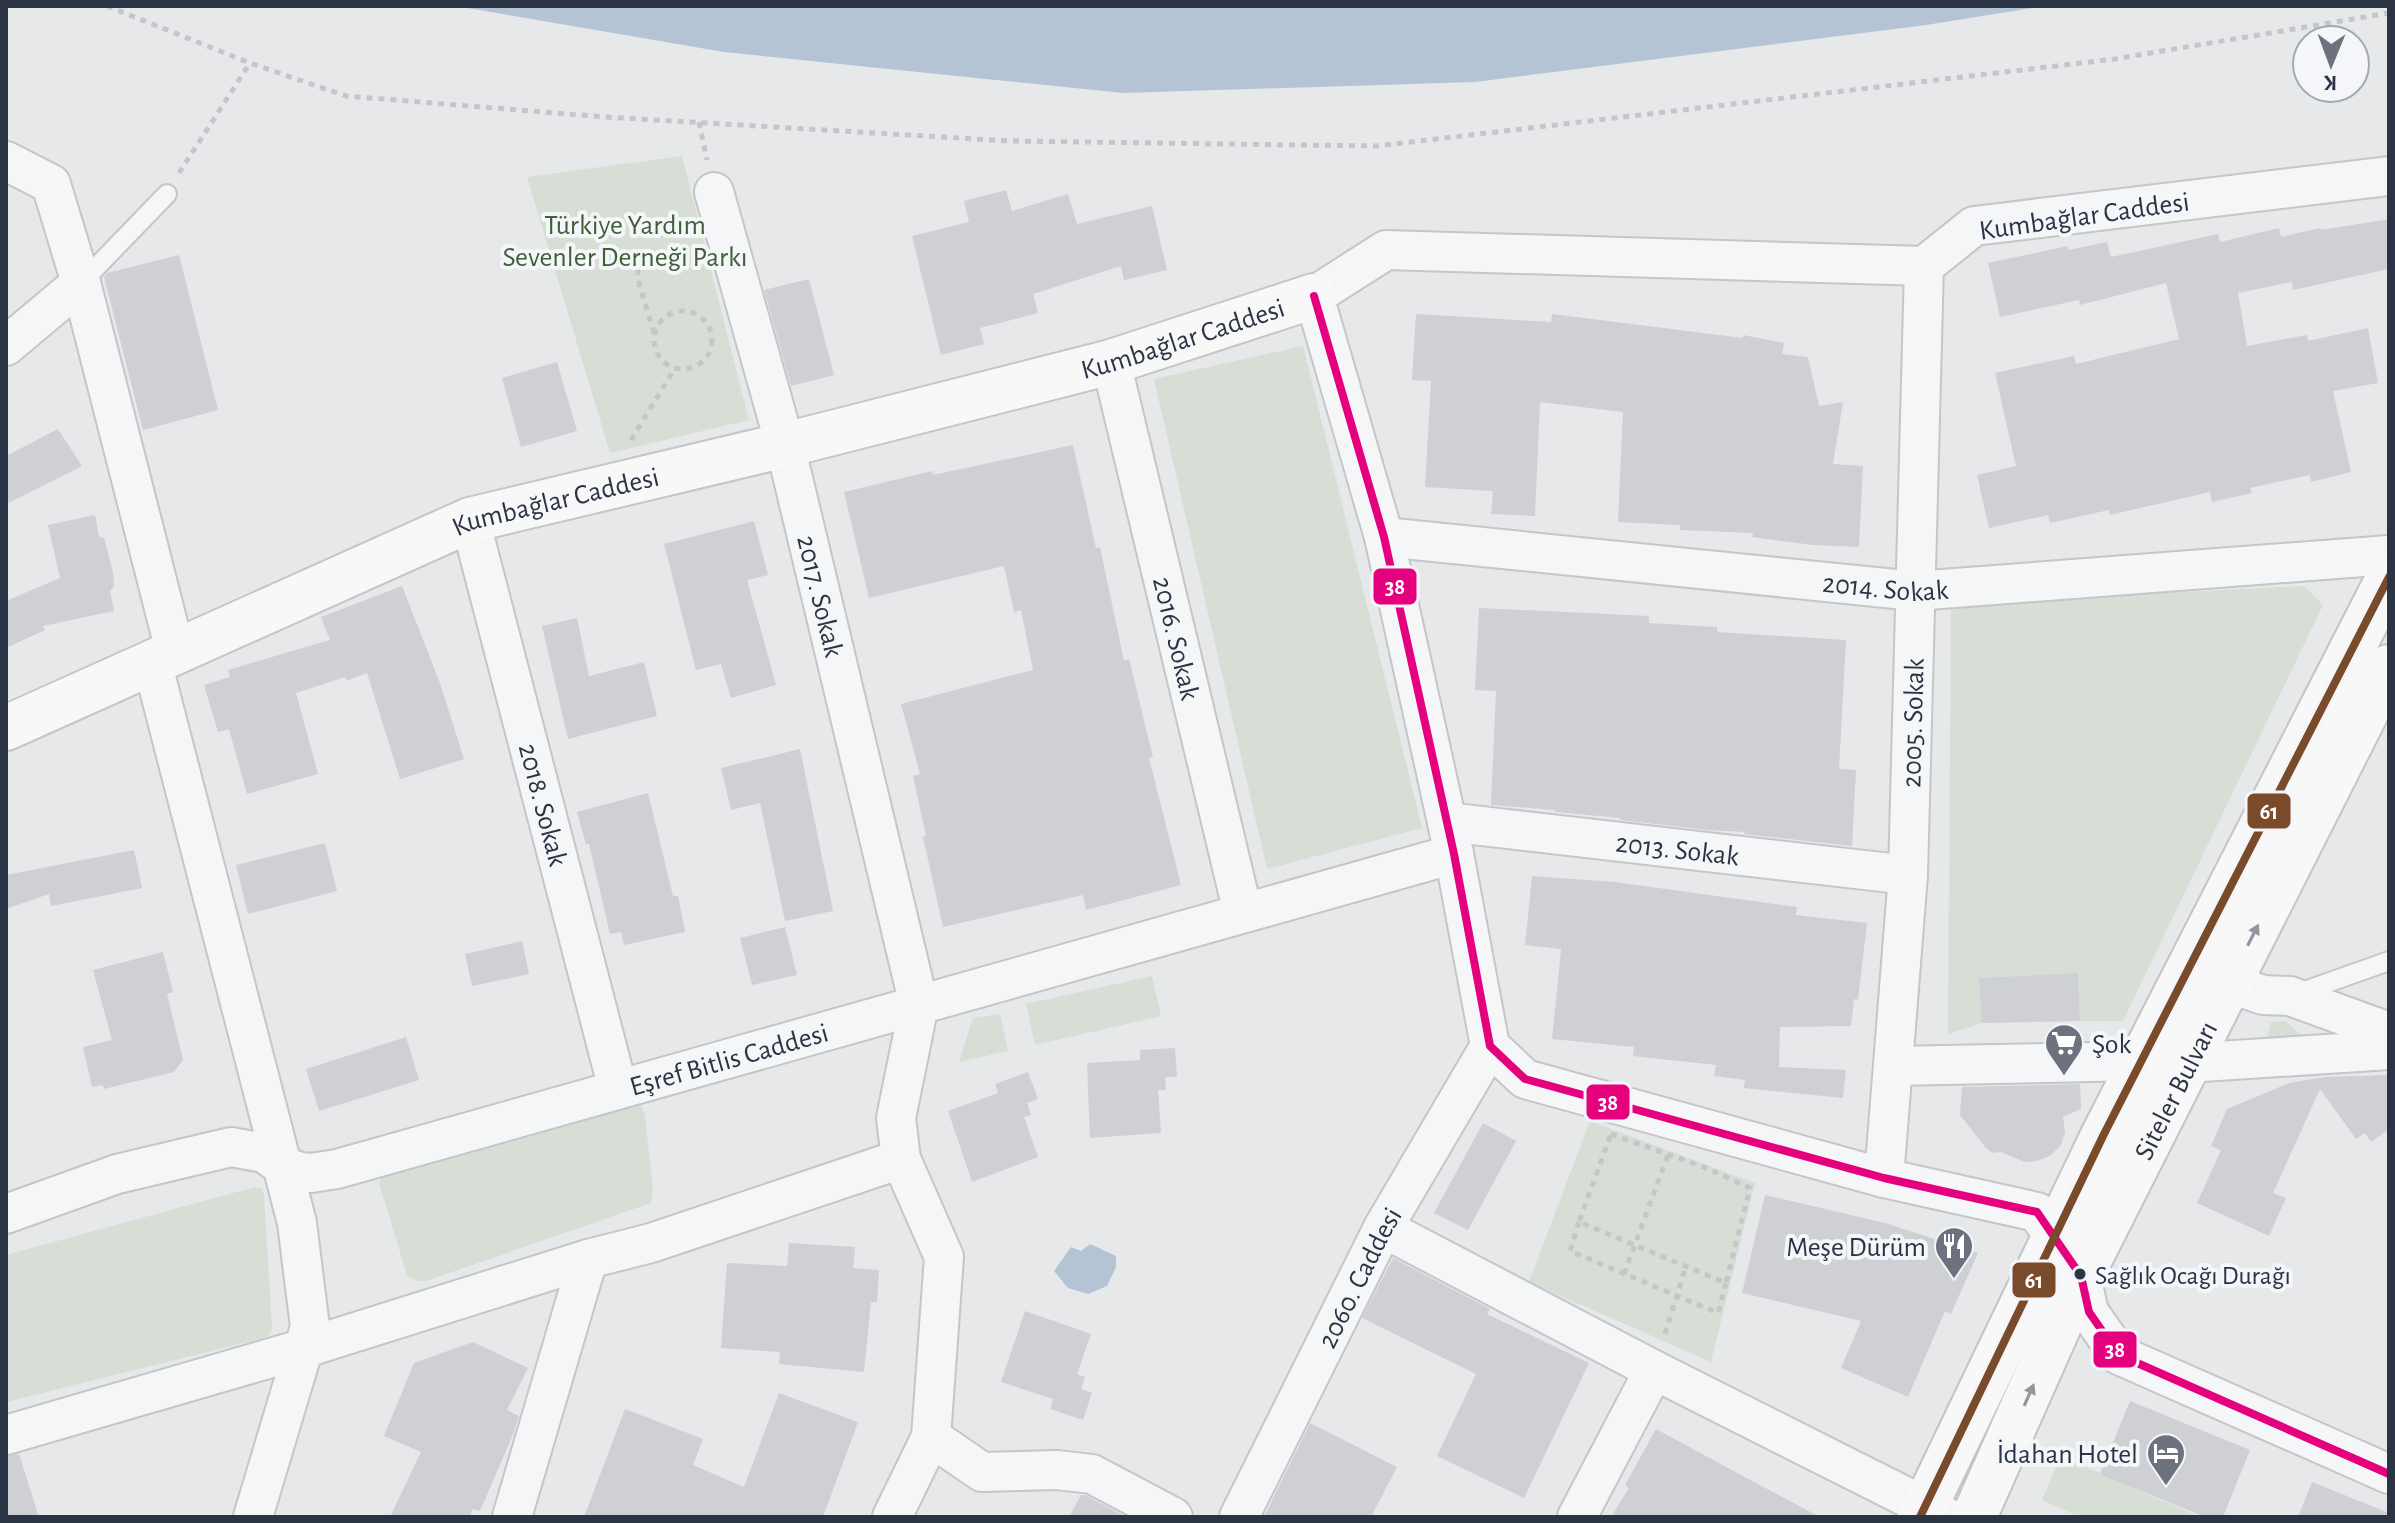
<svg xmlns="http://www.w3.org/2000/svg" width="2395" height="1523" viewBox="0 0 2395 1523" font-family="'Alegreya Sans',sans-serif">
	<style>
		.green { fill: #d6ded6 }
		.water { fill: #b4c4d5 }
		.building { fill: #ced0d3 }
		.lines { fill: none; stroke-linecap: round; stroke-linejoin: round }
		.lane-casing { stroke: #c4c6c8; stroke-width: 22 }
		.street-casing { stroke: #c4c6c8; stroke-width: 42 }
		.secondary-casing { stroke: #c4c6c8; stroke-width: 48 }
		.primary-casing { stroke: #c2c5c8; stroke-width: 48 }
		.path { stroke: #c5c6ca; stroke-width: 5; stroke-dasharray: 6 6; stroke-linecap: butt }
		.lane { stroke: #f5f6f7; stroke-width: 18 }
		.street { stroke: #f5f6f7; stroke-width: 38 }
		.secondary { stroke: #f8f8f8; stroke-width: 44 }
		.primary { stroke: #f8f8f8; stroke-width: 44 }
		.bus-1-casing { stroke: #f4f6f9; stroke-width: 14 }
		.bus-2-casing { stroke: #f4f6f9; stroke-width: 14 }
		.bus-1 { stroke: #e5007d; stroke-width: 8 }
		.bus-2 { stroke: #7a4b2a; stroke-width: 8 }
		.oneway { fill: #92969e }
		.bus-dot { fill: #2b3445; stroke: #f4f6f9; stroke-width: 3 }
		.labels { text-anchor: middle; stroke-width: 8; stroke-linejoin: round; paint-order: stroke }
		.bus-label { font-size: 26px; fill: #2b3445; stroke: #f4f6f9; text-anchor: start }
		.street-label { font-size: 28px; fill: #2b3445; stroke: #f4f6f9 }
		.park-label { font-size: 28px; fill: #3f6138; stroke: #f4f6f9 }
		.poi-label { font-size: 28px; fill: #2b3445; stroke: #f4f6f9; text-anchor: end }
		.line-badge { stroke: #f4f6f9; stroke-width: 3 }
		.badge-label { font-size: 22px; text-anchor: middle; font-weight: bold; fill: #fff }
	</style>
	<rect width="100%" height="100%" fill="#e6e8ea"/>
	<g class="green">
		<path d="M682,156L749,420L610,453L527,177Z"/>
		<path d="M1303,346L1422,828L1267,869L1154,379Z"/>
		<path d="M2304,586L2323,605L2123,1021H2080L2078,973L1980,978L1982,1023L1948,1034L1951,604Z"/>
		<path d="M1152,976L1161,1016L1035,1045L1026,1004Z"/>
		<path d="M1000,1014L1008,1051L959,1062L973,1018Z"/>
		<path d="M2285,1021L2317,1048L2263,1053L2271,1022Z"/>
		<path d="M633,1099L641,1105L645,1115L653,1191L651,1203L426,1281H415L407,1275L379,1183L383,1173Z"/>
		<path d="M1590,1121L1755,1183L1711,1362L1529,1282Z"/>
		<path d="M255,1187L262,1189L264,1196L272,1327L269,1335L260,1339L6,1402V1255Z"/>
		<path d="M2061,1456L2200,1517H2080L2042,1500Z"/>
	</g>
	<g class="water">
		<path d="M456,6H2045L1926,25L1475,82L1123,93L724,52Z"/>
		<path d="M1090,1244L1116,1256V1267L1107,1286L1088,1294L1068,1288L1054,1271L1071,1247L1081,1251Z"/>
	</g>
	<g class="building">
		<path d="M1006,190L1012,211L1068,194L1077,224L1152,206L1167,270L1124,280L1121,266L1033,294L1038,313L980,328L984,344L941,355L912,236L969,222L964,201Z"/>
		<path d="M2389,219V269L2293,290L2292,282L2238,293L2247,346L2307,335L2308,341L2368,328L2378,383L2333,391L2351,472L2311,482L2310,475L2250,488L2252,493L2212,502L2210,492L2110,515L2109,510L2050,523L2048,515L1989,528L1977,475L2016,466L1995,373L2074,356L2076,364L2179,339L2166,283L2080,305L2079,300L2000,317L1988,263L2068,246V250L2107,242L2111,257L2218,234L2220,242L2279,228L2281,237L2320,228L2321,230Z"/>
		<path d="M179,255L218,410L143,430L104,277L107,273Z"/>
		<path d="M809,279L834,375L791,386L764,290Z"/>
		<path d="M1416,314L1551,322L1552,314L1743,338V335L1784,343L1782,354L1808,357L1819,406L1843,402L1833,464L1863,466L1859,547L1813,545L1752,537L1753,533L1680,530V525L1618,522L1623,412L1540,402L1535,516L1491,514L1493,491L1425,487L1431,381L1412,380Z"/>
		<path d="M557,362L577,431L521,447L502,378Z"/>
		<path d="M58,429L82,466L6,504V456Z"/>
		<path d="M1073,445L1096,548L1100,547L1124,661L1129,659L1153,757L1149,758L1181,885L1086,910L1083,895L943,927L923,837L926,836L913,776L920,774L901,704L1033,670L1021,610L1014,612L1004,566L869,598L844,492L932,471L933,475Z"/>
		<path d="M95,515L99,536L104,538L113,573L114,586L110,591L114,611L43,626L45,630L6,648V601L60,578L48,525Z"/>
		<path d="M754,521L768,575L747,580L776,685L731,698L721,664L696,670L664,544Z"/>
		<path d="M402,586L440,683L464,759L400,779L367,673L346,681L345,677L296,693L318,774L247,794L229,729L218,732L204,685L230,677L228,670L330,640L321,617Z"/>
		<path d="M1479,608L1649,616V623L1717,627V632L1846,640L1839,769L1856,770L1852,846L1744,834L1745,832L1708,830L1620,820V818L1555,812V810L1491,805L1496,691L1475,690Z"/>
		<path d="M577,618L589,676L644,662L657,716L568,739L542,626Z"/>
		<path d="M800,749L833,911L785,921L760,803L731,810L721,768Z"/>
		<path d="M648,793L673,896H678L685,932L624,945L621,932L610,934L589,844H586L577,812Z"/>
		<path d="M325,843L337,891L248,914L236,865Z"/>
		<path d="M134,850L142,888L51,906L49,894L6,909V875Z"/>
		<path d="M1532,876L1615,882L1797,907L1796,915L1867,923L1858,1000L1854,999L1851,1026L1780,1027L1779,1067L1846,1070L1843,1098L1744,1088L1745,1080L1714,1076L1716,1065L1633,1056L1634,1047L1552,1039L1561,949L1525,945Z"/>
		<path d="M785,927L797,975L752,985L740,938Z"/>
		<path d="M522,941L529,974L472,986L465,954Z"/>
		<path d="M163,952L173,992L167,994L183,1060L174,1072L104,1089L103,1085L92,1087L83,1047L112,1040L93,970Z"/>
		<path d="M2078,973L2080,1021L1982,1023L1979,978Z"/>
		<path d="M406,1037L419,1080L319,1111L306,1069Z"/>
		<path d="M1175,1048L1177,1077H1165L1166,1090H1158L1161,1133L1090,1138L1087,1063L1140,1060V1050Z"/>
		<path d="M1028,1072L1038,1099L1027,1103L1031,1115L1024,1117L1038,1157L972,1182L948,1111L998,1093L995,1084Z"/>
		<path d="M2389,1075V1129L2371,1142L2365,1133L2356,1139L2320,1089L2273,1193L2286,1198L2269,1236L2197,1203L2221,1150L2211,1146L2227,1109L2289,1083L2325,1077Z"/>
		<path d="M2080,1084L2081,1109L2063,1117L2065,1132L2061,1145L2050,1156L2037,1161L2025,1162L2001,1152L1993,1153L1986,1148L1960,1115L1962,1087Z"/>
		<path d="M1483,1123L1516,1141L1468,1230L1434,1213Z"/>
		<path d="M1765,1195L1885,1223L1978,1253L1951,1314L1945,1311L1908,1397L1841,1368L1861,1321L1742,1293Z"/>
		<path d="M789,1243L855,1247L853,1268L879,1270L877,1302H871L864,1372L779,1364L780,1352L721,1348L727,1263L787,1266Z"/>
		<path d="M1393,1258L1490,1309L1487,1314L1589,1363L1524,1498L1437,1456L1476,1374L1362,1318Z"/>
		<path d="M1025,1311L1091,1334L1077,1374L1085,1377L1081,1389L1092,1393L1083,1420L1050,1409L1053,1399L1001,1382Z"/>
		<path d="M473,1342L528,1368L507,1410L519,1416L512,1437L480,1511L473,1509L469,1517H390L421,1452L384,1436L414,1363Z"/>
		<path d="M779,1393L858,1422L823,1517H584L625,1409L703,1439L693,1465L744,1487Z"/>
		<path d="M2130,1401L2250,1450L2223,1517H2205L2100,1474Z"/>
		<path d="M1310,1423L1397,1467L1371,1517H1264Z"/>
		<path d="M1656,1429L1754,1482L1820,1517H1611L1629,1488L1625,1485Z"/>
		<path d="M19,1454L39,1517H6V1456Z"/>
		<path d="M2312,1482L2389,1513V1517H2298Z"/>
		<path d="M1081,1495H1085L1126,1517H1069Z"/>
	</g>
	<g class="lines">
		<defs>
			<g id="lane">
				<path d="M81,283L167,194"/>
				<path d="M2296,994L2389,961"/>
			</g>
			<g id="street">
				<path d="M6,161L51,184L81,283L175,651"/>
				<path d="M2389,176L1974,226L1924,266L1386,250L1314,296L1384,537L1454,854L1490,1046L1525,1079L1884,1178L2037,1212L2081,1276L2089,1312L2119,1355L2389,1474"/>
				<path id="s1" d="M714,192L785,445L919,1005L896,1118L901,1159L944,1257L931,1437L892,1517"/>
				<path d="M6,346L81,283"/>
				<path id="s2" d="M1111,362L1243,913"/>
				<path id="s3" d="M470,520L618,1089"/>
				<path id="s4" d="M1384,537L1915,591L2389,555"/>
				<path d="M152,662L297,1223L310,1327L253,1517"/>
				<path id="s5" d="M1447,822L1908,875"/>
				<path d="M2228,983L2263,995L2290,996L2389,1032"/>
				<path d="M2187,1063L2389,1050"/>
				<path d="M1893,1066L2141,1061"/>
				<path id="s6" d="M1884,1178L1908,875L1924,266"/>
				<path id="s7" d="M6,1214L117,1174L231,1147L264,1153L281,1165L300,1172L311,1173L337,1169L1454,854"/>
				<path d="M1383,1228L1654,1370L1946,1517"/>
				<path d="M6,1435L305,1348L588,1259"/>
				<path d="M931,1437L982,1472L1057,1470L1092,1474L1173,1517"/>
				<path d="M512,1517L588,1259L651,1243L901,1159"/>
				<path id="s8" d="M1239,1517L1383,1228L1490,1046"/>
				<path d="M1577,1517L1654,1370"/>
			</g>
			<g id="secondary">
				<path id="s9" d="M6,728L470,520L785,445L1111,362L1314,296"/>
			</g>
			<g id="primary">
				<path d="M1920,1517L2104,1134L2389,577"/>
				<path id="s10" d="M1974,1517L2081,1276L2389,667"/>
			</g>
		</defs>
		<use href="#lane" class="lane-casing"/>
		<use href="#street" class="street-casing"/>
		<use href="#secondary" class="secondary-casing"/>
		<use href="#primary" class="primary-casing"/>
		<g class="path">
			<path d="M107,6L250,63L346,96L605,117L1010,141L1377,146L2115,59L2389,13"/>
			<path d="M699,122L707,160"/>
			<path d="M179,173L250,63"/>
			<circle cx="683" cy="340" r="29"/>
			<path d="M654,333L638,280V270L655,254"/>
			<path d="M631,440L675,368"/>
			<path d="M1611,1134L1709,1169L1750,1188L1726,1283L1579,1222Z"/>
			<path d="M1579,1222L1570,1251L1718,1313L1726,1283"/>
			<path d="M1624,1274L1668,1155"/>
			<path d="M1665,1334L1686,1266"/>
		</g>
		<use href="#lane" class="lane"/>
		<use href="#street" class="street"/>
		<use href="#secondary" class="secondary"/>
		<use href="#primary" class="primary"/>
		<defs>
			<path id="bus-1" d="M1314,296L1384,537L1454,854L1490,1046L1525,1079L1884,1178L2037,1212L2081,1276L2089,1312L2119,1355L2389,1474"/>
			<path id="bus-2" d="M1920,1517L2104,1134L2389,577"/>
		</defs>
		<use href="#bus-1" class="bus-1-casing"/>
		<use href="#bus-2" class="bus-2-casing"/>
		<use href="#bus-1" class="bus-1"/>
		<use href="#bus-2" class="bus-2"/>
	</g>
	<defs><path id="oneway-solid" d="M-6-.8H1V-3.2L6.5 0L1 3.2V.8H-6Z" transform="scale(2)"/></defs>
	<g class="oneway">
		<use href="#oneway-solid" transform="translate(2253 935) rotate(-63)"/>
		<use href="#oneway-solid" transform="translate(2029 1395) rotate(-66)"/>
	</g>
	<defs>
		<symbol id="supermarket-pin" viewBox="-11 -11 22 30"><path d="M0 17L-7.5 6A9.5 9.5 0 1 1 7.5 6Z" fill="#6c737f" stroke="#f4f6f9"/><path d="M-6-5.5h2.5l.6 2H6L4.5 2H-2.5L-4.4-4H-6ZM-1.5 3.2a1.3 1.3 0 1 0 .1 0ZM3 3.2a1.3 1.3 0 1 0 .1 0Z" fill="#fff"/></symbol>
		<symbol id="restaurant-pin" viewBox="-11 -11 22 30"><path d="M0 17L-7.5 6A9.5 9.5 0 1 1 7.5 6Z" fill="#6c737f" stroke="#f4f6f9"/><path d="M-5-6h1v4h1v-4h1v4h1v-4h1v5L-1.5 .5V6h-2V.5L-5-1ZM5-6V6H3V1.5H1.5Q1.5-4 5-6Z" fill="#fff"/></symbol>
		<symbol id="hotel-pin" viewBox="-11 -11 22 30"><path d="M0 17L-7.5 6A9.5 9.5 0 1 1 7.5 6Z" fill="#6c737f" stroke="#f4f6f9"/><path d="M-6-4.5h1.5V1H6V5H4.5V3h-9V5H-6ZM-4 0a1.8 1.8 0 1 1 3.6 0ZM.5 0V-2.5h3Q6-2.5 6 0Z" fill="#fff"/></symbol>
	</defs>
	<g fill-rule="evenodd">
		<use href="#supermarket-pin" x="2042" y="1021" width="44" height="60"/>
		<use href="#restaurant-pin" x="1932" y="1224" width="44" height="60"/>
		<use href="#hotel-pin" x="2144" y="1431" width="44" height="60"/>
	</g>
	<circle class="bus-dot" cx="2080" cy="1274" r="7"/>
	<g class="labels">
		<g class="bus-label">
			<text x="2095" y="1284">Sağlık Ocağı Durağı</text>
		</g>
		<g class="street-label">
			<text transform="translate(2084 215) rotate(-8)" y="10">Kumbağlar Caddesi</text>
			<text dy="10" stroke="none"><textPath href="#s9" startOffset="1244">Kumbağlar Caddesi</textPath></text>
			<text dy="10" stroke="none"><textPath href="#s9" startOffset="596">Kumbağlar Caddesi</textPath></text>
			<text dy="10" stroke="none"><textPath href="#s4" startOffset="504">2014. Sokak</textPath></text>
			<text dy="10" stroke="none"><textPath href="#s1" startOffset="418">2017. Sokak</textPath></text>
			<text dy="10" stroke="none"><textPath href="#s2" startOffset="284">2016. Sokak</textPath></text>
			<text dy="10" stroke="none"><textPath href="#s6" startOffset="456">2005. Sokak</textPath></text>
			<text dy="10" stroke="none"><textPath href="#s3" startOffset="294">2018. Sokak</textPath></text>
			<text dy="10" stroke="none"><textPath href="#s5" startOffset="232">2013. Sokak</textPath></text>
			<text dy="10" stroke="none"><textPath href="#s7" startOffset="754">Eşref Bitlis Caddesi</textPath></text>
			<text dy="10" stroke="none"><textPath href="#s10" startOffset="472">Siteler Bulvarı</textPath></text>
			<text dy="10" stroke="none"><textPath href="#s8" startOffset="268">2060. Caddesi</textPath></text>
		</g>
		<g class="park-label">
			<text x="625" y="234">Türkiye Yardım<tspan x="625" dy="32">Sevenler Derneği Parkı</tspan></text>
		</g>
		<g class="poi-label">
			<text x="2092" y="1053" text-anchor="start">Şok</text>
			<text x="1926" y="1256">Meşe Dürüm</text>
			<text x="2138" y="1463">İdahan Hotel</text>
		</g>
	</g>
	<g class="line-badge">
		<rect x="1372" y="567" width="46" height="39" rx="8" fill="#e5007d"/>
		<rect x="2246" y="792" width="46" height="38" rx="8" fill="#7a4b2a"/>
		<rect x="1585" y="1083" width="46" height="38" rx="8" fill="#e5007d"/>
		<rect x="2011" y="1261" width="46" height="38" rx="8" fill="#7a4b2a"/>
		<rect x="2092" y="1330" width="46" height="39" rx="8" fill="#e5007d"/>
	</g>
	<g class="badge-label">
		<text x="1395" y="594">38</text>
		<text x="2269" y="819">61</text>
		<text x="1608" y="1110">38</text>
		<text x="2034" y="1288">61</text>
		<text x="2115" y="1357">38</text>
	</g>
	<rect width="2395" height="1523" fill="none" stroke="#2b3445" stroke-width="16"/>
	<g transform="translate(2331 64) rotate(181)"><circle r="38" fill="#f4f6f9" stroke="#a4a8b1" stroke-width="2"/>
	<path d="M0-6L14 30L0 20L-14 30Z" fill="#6c737f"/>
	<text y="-12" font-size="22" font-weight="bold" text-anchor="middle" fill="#2b3445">K</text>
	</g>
</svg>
